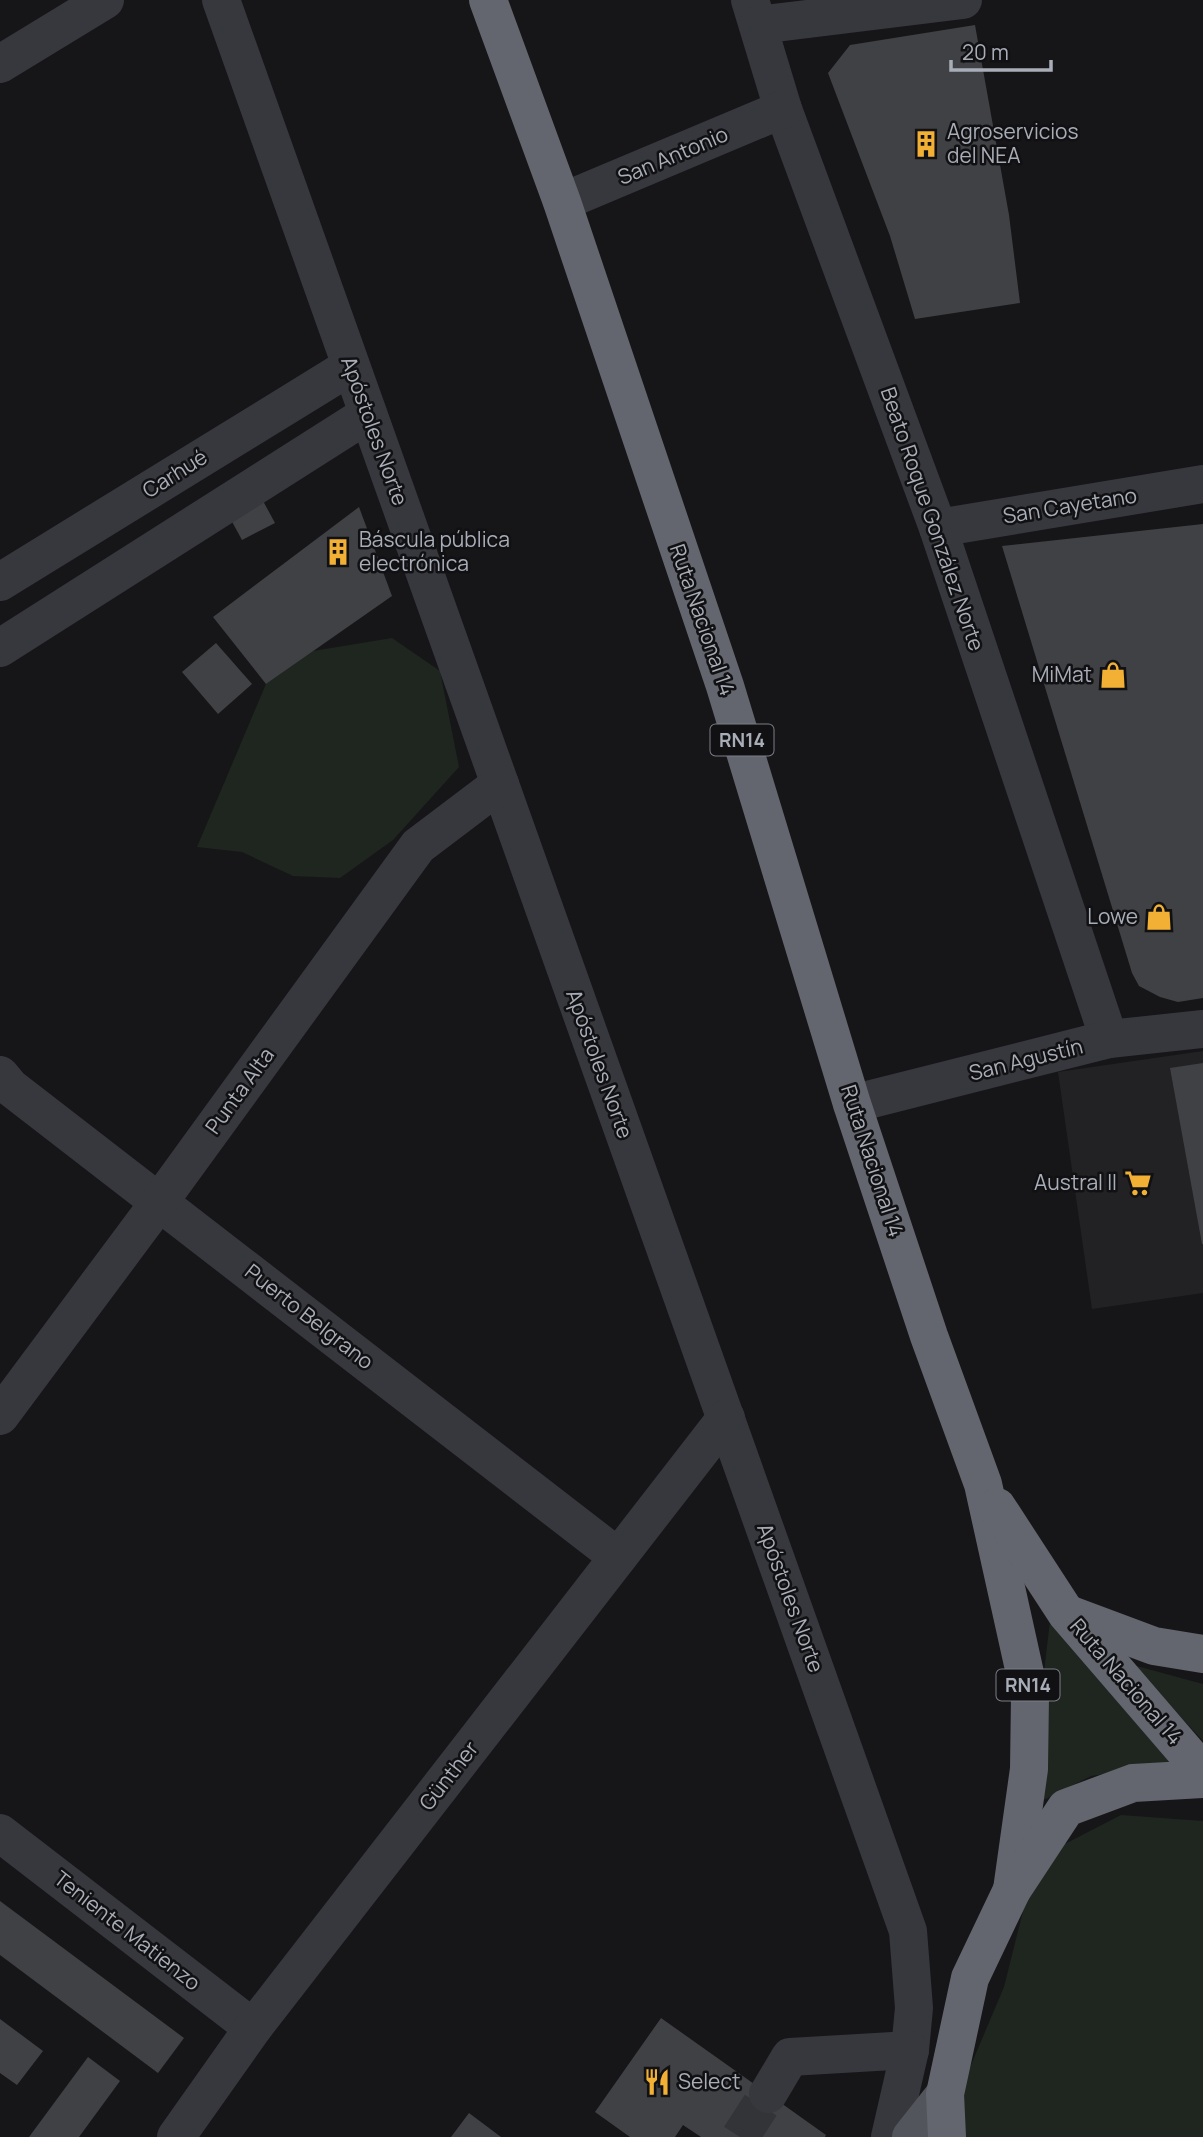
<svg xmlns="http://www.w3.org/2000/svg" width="1203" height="2137" viewBox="0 0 1203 2137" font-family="Manrope,sans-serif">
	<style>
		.built { fill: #222225 }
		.green { fill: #1e261f }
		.building { fill: #404145 }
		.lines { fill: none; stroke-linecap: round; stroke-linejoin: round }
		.minor-tunnel { stroke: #333438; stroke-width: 38; stroke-dasharray: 38 19; stroke-linecap: butt }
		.minor { stroke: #37383d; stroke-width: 38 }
		.major { stroke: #53555c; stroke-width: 38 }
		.highway { stroke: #63666e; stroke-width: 38 }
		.labels { text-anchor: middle; stroke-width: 5; stroke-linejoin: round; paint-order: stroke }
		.shield { fill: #111113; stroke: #7b7e86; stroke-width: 2 }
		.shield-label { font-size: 19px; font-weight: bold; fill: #a8adb8 }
		.poi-label { font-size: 21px; fill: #a8adb8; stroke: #111113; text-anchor: start }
		.street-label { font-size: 21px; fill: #a8adb8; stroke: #111113 }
	</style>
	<rect width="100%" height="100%" fill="#161618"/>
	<path class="built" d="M1203,1051V1293L1092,1309L1058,1072Z"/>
	<g class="green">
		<path d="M392,638L440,671L459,767L393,840L340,878L293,876L242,852L197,847L266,684L313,651Z"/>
		<path d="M1052,1604L1177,1763L1091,1776L1028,1808Z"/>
		<path d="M1133,1665L1203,1684V1741Z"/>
		<path d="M1121,1815L1203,1821V2137H961L960,2091L1004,1987L1026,1899L1057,1848Z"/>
	</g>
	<g class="building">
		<path d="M975,25L1009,215L1020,303L915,319L890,236L828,73L850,45Z"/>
		<path d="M262,499L275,523L242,540L230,518Z"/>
		<path d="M359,507L392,596L266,684L213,617Z"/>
		<path d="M1203,524V998L1178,1002L1160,997L1139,986L1132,973L1002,546Z"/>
		<path d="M216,643L252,684L218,714L182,672Z"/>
		<path d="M1203,1063V1244H1202L1170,1068Z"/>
		<path d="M0,1901L184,2038L158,2073L0,1955Z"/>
		<path d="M661,2018L826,2135L825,2137H701L683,2125L675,2137H630L595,2112Z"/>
		<path d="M0,2019L43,2051L17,2085L0,2073Z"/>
		<path d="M88,2057L120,2081L79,2137H29Z"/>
		<path d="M469,2113L501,2137H451Z"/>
	</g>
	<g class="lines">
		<path class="minor-tunnel" d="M740,2137L768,2094"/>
		<g class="minor">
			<path d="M221,0L908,1931L914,2008L910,2050L890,2137"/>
			<path d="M750,0L783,109L938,528L1109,1039"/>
			<path d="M758,25L963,0"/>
			<path d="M0,64L105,0"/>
			<path d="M562,202L783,109"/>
			<path d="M938,528L1203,484"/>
			<path d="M0,582L351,366"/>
			<path d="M0,648L368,414"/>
			<path d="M0,1075L10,1087L618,1557"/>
			<path d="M852,1104L1109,1039L1203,1029"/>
			<path d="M0,1416L160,1201L418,846L500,784"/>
			<path d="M0,1833L253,2028"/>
			<path d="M768,2094L790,2057L910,2050"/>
			<path d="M176,2137L253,2028L726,1418"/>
		</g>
		<path class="major" d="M911,2137L945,2094"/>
		<g class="highway">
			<path d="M488,0L562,202L725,686L852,1104L929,1336L983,1484L1030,1696L1029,1769L1012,1890"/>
			<path d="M997,1507L1066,1613L1203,1772"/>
			<path d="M1071,1615L1154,1646L1203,1654"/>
			<path d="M947,2137L945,2094L970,1978L1012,1890L1066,1808L1133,1783L1203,1779"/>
		</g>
	</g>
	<defs>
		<symbol id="building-bare" viewBox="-9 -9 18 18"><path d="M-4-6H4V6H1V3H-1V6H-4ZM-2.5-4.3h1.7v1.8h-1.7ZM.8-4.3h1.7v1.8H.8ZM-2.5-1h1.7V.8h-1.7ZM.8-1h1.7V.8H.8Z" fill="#f2b134" stroke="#111113" stroke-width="2.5" paint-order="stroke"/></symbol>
		<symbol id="shop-bare" viewBox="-9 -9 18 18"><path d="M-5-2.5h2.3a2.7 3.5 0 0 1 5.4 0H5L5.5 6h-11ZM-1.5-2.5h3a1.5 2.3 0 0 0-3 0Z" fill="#f2b134" stroke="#111113" stroke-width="2.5" paint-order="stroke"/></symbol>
		<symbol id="supermarket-bare" viewBox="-9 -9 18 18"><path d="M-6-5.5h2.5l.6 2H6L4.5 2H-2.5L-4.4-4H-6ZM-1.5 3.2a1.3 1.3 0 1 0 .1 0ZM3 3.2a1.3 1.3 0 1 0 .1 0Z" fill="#f2b134" stroke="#111113" stroke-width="2.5" paint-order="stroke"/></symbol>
		<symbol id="restaurant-bare" viewBox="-9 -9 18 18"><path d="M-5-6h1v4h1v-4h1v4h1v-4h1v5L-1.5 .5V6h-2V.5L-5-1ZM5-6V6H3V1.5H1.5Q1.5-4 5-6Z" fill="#f2b134" stroke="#111113" stroke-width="2.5" paint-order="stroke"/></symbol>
	</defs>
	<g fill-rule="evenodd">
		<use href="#building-bare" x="907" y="125" width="38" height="38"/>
		<use href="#building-bare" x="319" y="533" width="38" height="38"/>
		<use href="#shop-bare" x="1094" y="656" width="38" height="38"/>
		<use href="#shop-bare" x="1140" y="898" width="38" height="38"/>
		<use href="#supermarket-bare" x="1119" y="1164" width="38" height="38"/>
		<use href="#restaurant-bare" x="638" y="2063" width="38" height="38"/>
	</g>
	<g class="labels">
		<g class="shield">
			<rect x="710.5" y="724.5" width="63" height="31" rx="5"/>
			<rect x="996.5" y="1669.5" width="63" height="31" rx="5"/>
		</g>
		<g class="shield-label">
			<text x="742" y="747">RN14</text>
			<text x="1028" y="1692">RN14</text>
		</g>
		<g class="poi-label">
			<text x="947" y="139">Agroservicios<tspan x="947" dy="24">del NEA</tspan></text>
			<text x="359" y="547">Báscula pública<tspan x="359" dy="24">electrónica</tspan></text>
			<text x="1092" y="682" text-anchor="end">MiMat</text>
			<text x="1138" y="924" text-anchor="end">Lowe</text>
			<text x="1117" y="1190" text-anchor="end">Austral II</text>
			<text x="678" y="2089">Select</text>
		</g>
		<g class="street-label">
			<text transform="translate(673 156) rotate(-23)" y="7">San Antonio</text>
			<text transform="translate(374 431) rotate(70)" y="7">Apóstoles Norte</text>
			<text transform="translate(175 474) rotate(-32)" y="7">Carhué</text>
			<text transform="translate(1070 506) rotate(-9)" y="7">San Cayetano</text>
			<text transform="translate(932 519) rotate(71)" y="7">Beato Roque González Norte</text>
			<text transform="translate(702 620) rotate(71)" y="7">Ruta Nacional 14</text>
			<text transform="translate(1026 1060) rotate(-14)" y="7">San Agustín</text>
			<text transform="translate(599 1064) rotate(70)" y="7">Apóstoles Norte</text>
			<text transform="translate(240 1091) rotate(-54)" y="7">Punta Alta</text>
			<text transform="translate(872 1161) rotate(72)" y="7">Ruta Nacional 14</text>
			<text transform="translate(309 1317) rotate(38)" y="7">Puerto Belgrano</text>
			<text transform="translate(790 1598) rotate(70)" y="7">Apóstoles Norte</text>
			<text transform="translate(1126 1682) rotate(49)" y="7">Ruta Nacional 14</text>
			<text transform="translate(449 1776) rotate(-52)" y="7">Günther</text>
			<text transform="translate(127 1931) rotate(38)" y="7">Teniente Matienzo</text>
		</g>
	</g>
	<path d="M951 60v10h100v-10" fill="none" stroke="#a8adb8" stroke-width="3.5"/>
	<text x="962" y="60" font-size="21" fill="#a8adb8" stroke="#111113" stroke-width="5" paint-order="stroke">20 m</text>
</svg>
